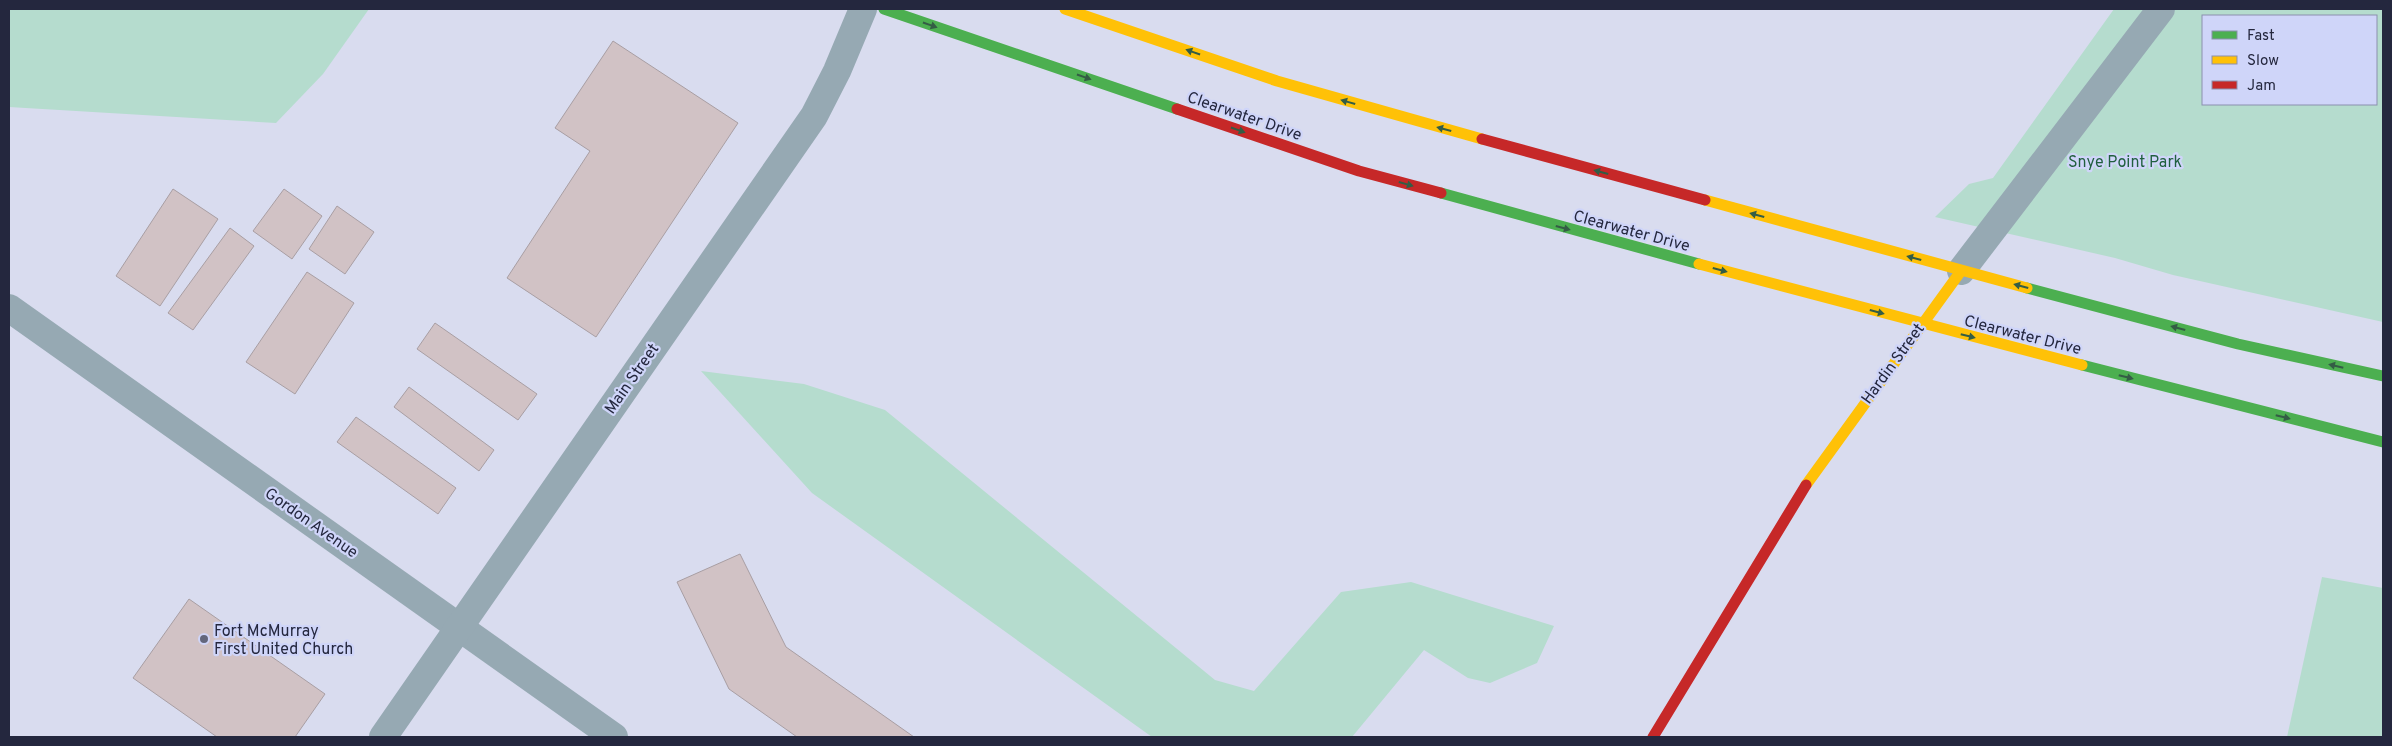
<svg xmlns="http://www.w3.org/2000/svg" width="2392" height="746" viewBox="0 0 2392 746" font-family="Overpass,sans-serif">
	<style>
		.green { fill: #b5dcce; fill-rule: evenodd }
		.building { fill: #d1c2c5; stroke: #a89ea3 }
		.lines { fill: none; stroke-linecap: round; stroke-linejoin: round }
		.street { stroke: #96a9b3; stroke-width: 28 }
		.fast { stroke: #4caf50; stroke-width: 11 }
		.slow { stroke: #ffc107; stroke-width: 11 }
		.jam { stroke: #c62828; stroke-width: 11 }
		.oneway { fill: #345d45 }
		.poi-dot { fill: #63667c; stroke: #cfd5f9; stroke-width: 2 }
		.labels { text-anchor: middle; stroke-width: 4.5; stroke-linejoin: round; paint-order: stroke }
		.street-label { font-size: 16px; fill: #24273e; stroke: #cfd5f9 }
		.park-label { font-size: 16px; fill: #205f3e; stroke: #cfd5f9 }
		.poi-label { font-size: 16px; fill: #24273e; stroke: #cfd5f9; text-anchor: start }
	</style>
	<rect width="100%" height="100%" fill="#d9dcef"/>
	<g class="green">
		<path d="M9,9H369L323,74L276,123L9,107Z"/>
		<path d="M2114,9H2383V322L2173,275L2115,258L1935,217L1969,184L1993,178ZM2203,16H2376V104H2203Z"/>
		<path d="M701,371L804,384L885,410L1215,680L1254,691L1341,592L1411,582L1554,626L1537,663L1490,683L1468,678L1424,650L1352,737H1152L812,493Z"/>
		<path d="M2322,577L2383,588V737H2287Z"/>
	</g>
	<g class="building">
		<path d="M613,41L738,123L596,337L507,278L590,151L555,128Z"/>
		<path d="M173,189L218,219L160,306L116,276Z"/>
		<path d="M284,189L322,216L292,259L253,231Z"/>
		<path d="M337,206L374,232L345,274L309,249Z"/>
		<path d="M230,228L254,246L193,330L168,313Z"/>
		<path d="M307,272L354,303L295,394L246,362Z"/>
		<path d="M435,323L537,394L518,420L417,349Z"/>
		<path d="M409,387L494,450L479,471L394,407Z"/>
		<path d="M356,417L456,488L438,514L337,442Z"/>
		<path d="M740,554L786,647L914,737H797L729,689L677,582Z"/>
		<path d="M189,599L325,694L295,737H217L133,678Z"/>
	</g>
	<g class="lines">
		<g class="street">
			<path d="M1961,271L2161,9"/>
			<path d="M9,308L614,737"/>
			<path d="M383,737L814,116L837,71L863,9"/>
		</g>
		<g class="fast">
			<path d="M884,9L1177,109"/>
			<path d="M1441,193L1699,264"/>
			<path d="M2027,288L2238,344L2383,376"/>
			<path d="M2082,365L2383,442"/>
		</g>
		<g class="slow">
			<path d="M1065,9L1277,81L1482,139"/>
			<path d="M1705,200L2027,288"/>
			<path d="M1699,264L2082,365"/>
			<path d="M1806,485L1961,271"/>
		</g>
		<g class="jam">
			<path d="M1177,109L1359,171L1441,193"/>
			<path d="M1482,139L1705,200"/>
			<path d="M1653,737L1806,485"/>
		</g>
	</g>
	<defs><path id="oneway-solid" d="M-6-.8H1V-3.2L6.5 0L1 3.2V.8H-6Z" transform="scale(1.25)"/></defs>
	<g class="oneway">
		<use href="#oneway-solid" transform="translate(930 25) rotate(19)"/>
		<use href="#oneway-solid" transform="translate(1193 52) rotate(-161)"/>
		<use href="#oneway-solid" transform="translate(1084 77) rotate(19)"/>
		<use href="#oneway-solid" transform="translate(1348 102) rotate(-164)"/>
		<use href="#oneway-solid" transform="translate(1444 129) rotate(-165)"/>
		<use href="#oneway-solid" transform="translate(1238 130) rotate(19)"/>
		<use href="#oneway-solid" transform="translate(1601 172) rotate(-165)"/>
		<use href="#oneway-solid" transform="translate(1406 184) rotate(16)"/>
		<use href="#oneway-solid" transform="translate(1757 215) rotate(-165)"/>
		<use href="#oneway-solid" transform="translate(1563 228) rotate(15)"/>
		<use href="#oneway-solid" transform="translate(1914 258) rotate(-165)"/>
		<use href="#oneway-solid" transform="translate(1720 270) rotate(15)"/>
		<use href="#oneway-solid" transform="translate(2021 286) rotate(-165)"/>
		<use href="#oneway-solid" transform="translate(1877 312) rotate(15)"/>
		<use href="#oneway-solid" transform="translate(2178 328) rotate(-165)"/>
		<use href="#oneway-solid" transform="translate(1968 336) rotate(14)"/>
		<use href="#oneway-solid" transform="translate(2336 366) rotate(-167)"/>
		<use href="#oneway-solid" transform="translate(2126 377) rotate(14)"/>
		<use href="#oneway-solid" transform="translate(2283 417) rotate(14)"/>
	</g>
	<circle class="poi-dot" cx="204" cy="639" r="5"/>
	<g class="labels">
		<g class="street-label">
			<text transform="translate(1245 115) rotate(19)" y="6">Clearwater Drive</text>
			<text transform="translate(1632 230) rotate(15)" y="6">Clearwater Drive</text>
			<text transform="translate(2023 334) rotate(14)" y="6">Clearwater Drive</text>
			<text transform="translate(1892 363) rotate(-54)" y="6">Hardin Street</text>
			<text transform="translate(631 378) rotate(-55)" y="6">Main Street</text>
			<text transform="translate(312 522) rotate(35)" y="6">Gordon Avenue</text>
		</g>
		<g class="park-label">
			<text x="2125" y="167">Snye Point Park</text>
		</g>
		<g class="poi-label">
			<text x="214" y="636">Fort McMurray<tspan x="214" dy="18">First United Church</tspan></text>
		</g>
	</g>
	<rect width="2392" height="746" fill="none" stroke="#24273e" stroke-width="20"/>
	<rect x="2202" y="15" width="175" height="90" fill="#cfd5f9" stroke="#8b8fae"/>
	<rect x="2212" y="31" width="25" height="8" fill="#4caf50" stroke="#8b8fae"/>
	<text x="2247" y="40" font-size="15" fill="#24273e">Fast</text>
	<rect x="2212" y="56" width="25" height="8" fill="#ffc107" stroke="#8b8fae"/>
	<text x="2247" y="65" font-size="15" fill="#24273e">Slow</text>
	<rect x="2212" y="81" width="25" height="8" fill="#c62828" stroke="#8b8fae"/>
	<text x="2247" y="90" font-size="15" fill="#24273e">Jam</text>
</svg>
